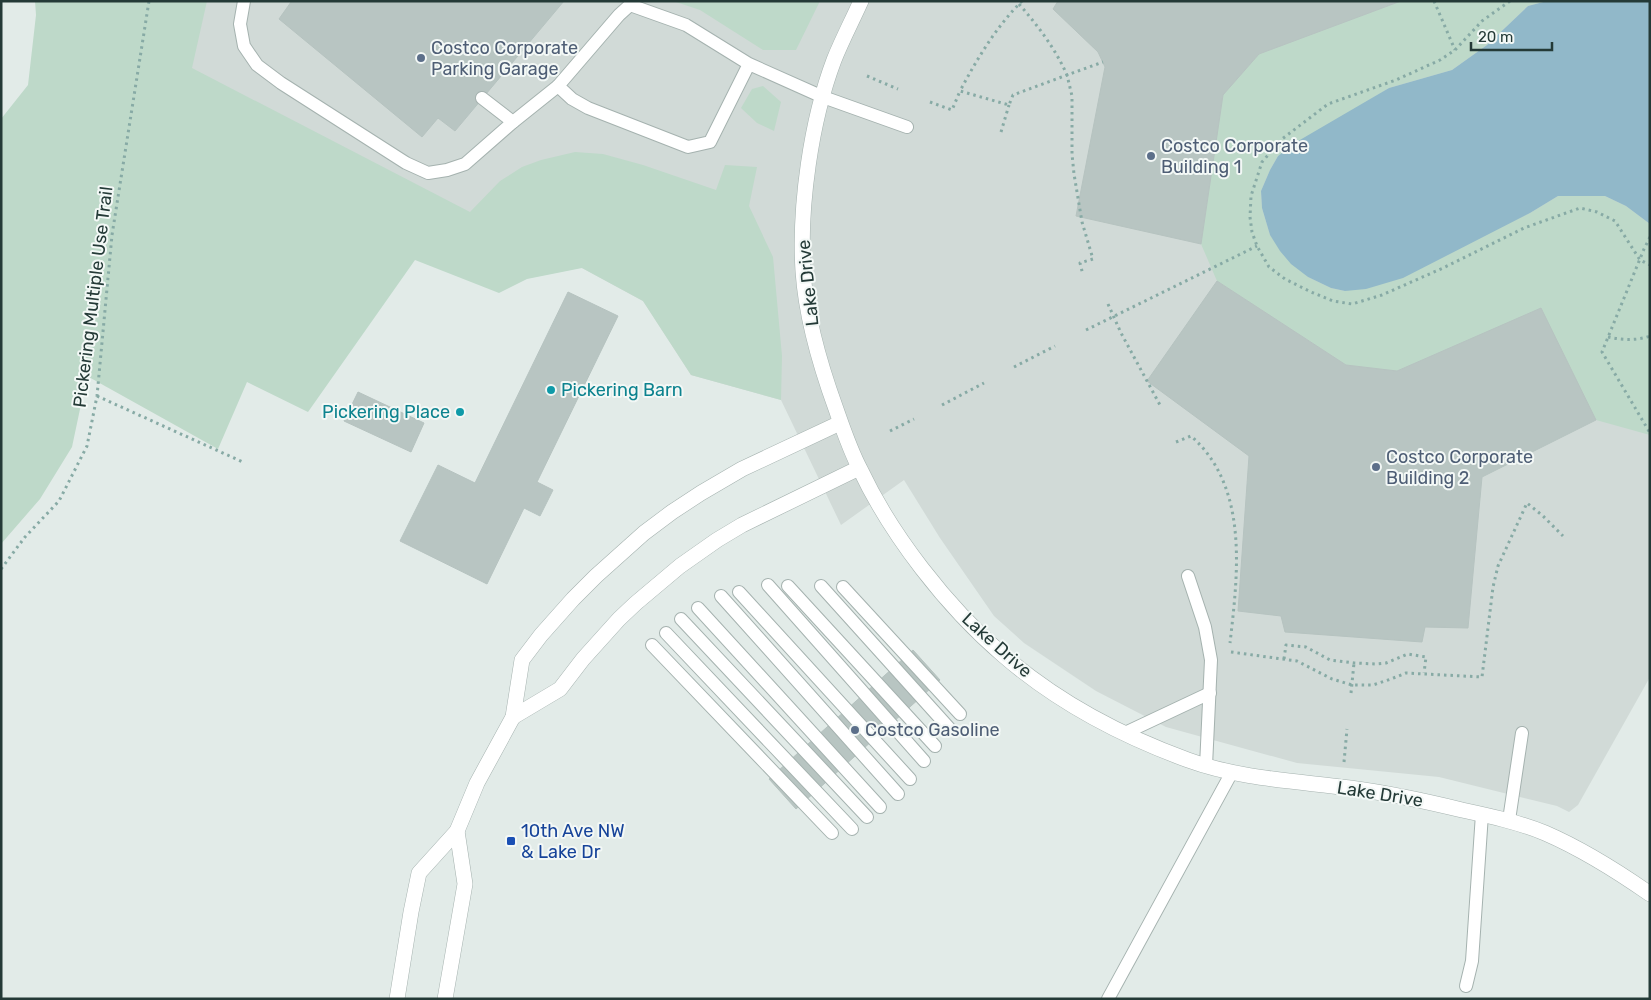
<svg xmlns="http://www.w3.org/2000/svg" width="1651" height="1000" viewBox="0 0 1651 1000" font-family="Rubik,sans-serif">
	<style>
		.built { fill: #d1dad7 }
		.green { fill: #bed9c9 }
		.water { fill: #91b8c9 }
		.building { fill: #b8c5c2; stroke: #b6c3c0 }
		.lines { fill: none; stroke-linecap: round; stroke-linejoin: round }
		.lane-casing { stroke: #a5b2af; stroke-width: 14 }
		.street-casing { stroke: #a5b2af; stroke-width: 16 }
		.path { stroke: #87aaa5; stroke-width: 3; stroke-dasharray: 2.5 4; stroke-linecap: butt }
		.lane { stroke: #fff; stroke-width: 12 }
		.street { stroke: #fff; stroke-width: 15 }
		.service-dot { fill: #5c6f8a; stroke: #f3f8f6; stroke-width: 2 }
		.culture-dot { fill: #0f9aa8; stroke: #f3f8f6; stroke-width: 2 }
		.transit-dot { fill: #1a4fb4; stroke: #f3f8f6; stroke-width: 2 }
		.labels { text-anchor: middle; stroke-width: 4; stroke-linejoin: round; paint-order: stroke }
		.service-label { font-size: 18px; fill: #4e5e75; stroke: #f3f8f6; text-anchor: start }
		.street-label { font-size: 18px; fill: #243a37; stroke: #f3f8f6 }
		.culture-label { font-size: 18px; fill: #0d838f; stroke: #f3f8f6; text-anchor: start }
		.transit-label { font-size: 18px; fill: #164399; stroke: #f3f8f6; text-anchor: start }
	</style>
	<rect width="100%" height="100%" fill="#e2ebe8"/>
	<path class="built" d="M104,1H1650V677L1578,805L1569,812L1557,806L1439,777L1297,763L1166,727L1096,691L1024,643L994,616L940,538L904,480L841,525L781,400L691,375L643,301L582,268L118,69Z"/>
	<g class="green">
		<path d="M35,1H207L192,68L470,212L500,181L522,167L541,160L575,152L603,154L643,165L716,190L725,165L757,167L749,206L773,257L782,356L781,400L691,375L643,301L582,268L527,279L499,293L415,260L308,412L247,382L218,449L87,376L72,447L40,499L1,544V119L28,85L36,15Z"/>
		<path d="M673,1H820L796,50H763L700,10Z"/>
		<path d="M1401,1H1547L1528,6L1487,45L1452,70L1389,88L1278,156L1270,170L1261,191L1262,208L1270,235L1308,277L1331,288L1345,291L1530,213L1558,196H1605L1626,206L1650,224V435L1596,420L1541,309L1397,371L1346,365L1217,281L1201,244L1223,95L1259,54Z"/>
		<path d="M763,86L781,102L774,131L757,123L741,108L752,89Z"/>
	</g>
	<path class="water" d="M1547,1H1650V224L1626,206L1605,196H1558L1530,213L1403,278L1366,289L1345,291L1331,288L1308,277L1291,264L1280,251L1270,235L1262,208L1261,191L1270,170L1278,156L1293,144L1389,88L1452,70L1487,45L1528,6Z"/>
	<g class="building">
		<path d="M290,1H564L455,131L438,118L422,137L279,19L291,2Z"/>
		<path d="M1058,1H1401L1259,54L1223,95L1201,244L1076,216L1105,67L1098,52L1053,9Z"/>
		<path d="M1217,281L1346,365L1397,371L1541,308L1596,420L1482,477L1468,628L1425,627L1422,642L1285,632L1281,616L1238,611L1249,456L1147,381Z"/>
		<path d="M568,292L618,316L537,482L553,490L540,516L524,508L487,584L400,541L438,465L475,483Z"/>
		<path d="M358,392L424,423L411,452L344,421Z"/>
		<path d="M913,650L940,680L796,809L769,779Z"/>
	</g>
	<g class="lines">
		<defs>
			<g id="lane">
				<path d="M244,1L240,24L244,46L257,65L281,83L406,163L428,173L447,170L465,164L513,122L558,86"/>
				<path d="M749,64L710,142L688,147L588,108L572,99L558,86L619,15L630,5L686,25L749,64L823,97L907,127"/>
				<path d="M482,98L513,122"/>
				<path d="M1188,576L1205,627L1211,660L1206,766"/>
				<path d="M768,585L924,761"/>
				<path d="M788,586L935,746"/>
				<path d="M821,586L949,728"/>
				<path d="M843,587L960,714"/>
				<path d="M739,592L910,779"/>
				<path d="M721,596L898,794"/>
				<path d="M698,608L880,807"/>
				<path d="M681,619L867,817"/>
				<path d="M666,633L852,829"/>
				<path d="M652,645L832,833"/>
				<path d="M1125,733L1210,693"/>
				<path d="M1509,820L1522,733"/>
				<path d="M1466,986L1472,961L1482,814"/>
				<path d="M1108,999L1232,772"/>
			</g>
			<g id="street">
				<path d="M861,1C852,21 842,40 834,60C811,121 799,206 803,271C806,317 820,365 836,409C843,429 850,450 860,469C891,535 947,607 1003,655C1056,701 1122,736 1188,760C1240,779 1296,781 1350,788C1388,793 1425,801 1462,810C1490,816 1518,822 1545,833C1582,849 1617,871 1650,894"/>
				<path d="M513,717L560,689L583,659L619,619L636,603L680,566L717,540L742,525L859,468"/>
				<path d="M397,999L411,912L419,873L457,831L477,783L513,717L522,660L541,635L573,599L596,576L644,533L672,512L701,493L742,469L840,423"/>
				<path d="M445,999L465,884L457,831"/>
			</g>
		</defs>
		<use href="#lane" class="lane-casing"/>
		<use href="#street" class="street-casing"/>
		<g class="path">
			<path d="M1022,1C996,27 977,59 960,91L1009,105L1013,95L1067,75L1072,96V154L1074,174L1082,222L1093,259L1080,263L1083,275"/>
			<path d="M1434,1L1455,50"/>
			<path d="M1510,1L1482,21L1455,50L1440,60L1396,80L1328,104L1282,139L1262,162L1251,196L1250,217L1252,232L1257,246L1269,267L1285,279L1311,292L1333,301L1352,304L1382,295L1443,268L1524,228L1580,208L1597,212L1615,221L1640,260L1650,265"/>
			<path d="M1019,4C1038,26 1055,48 1067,75L1103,62"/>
			<path d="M867,76L898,89"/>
			<path d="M930,102L952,110L960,91"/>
			<path d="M1001,132L1009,105"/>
			<path d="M1650,237L1644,249L1602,352L1650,433"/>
			<path d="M1108,304L1121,333L1160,405"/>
			<path d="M1086,330L1257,246"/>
			<path d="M1608,337C1622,340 1636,341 1650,336"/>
			<path d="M1014,367L1055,346"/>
			<path d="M97,396L245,463"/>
			<path d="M942,405L984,383"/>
			<path d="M890,431L914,419"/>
			<path d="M1176,442L1191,436C1249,487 1238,573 1230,643"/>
			<path d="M1,569L25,537L59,501L87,446L97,396L112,235L149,1"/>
			<path d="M1231,652L1297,661L1332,679L1352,685H1373L1391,679L1406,673L1482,677L1493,587L1498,566L1527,503L1543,516L1563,536"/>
			<path d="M1284,659L1286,645L1306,647L1330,660L1354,663L1375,664L1386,663L1408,654L1426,657L1424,673"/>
			<path d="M1351,693L1354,663"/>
			<path d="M1344,762L1347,729"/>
		</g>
		<use href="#lane" class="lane"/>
		<use href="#street" class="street"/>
	</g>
	<g class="service-dot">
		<circle cx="421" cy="58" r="5"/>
		<circle cx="1151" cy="156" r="5"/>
		<circle cx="1376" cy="467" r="5"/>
		<circle cx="855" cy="730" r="5"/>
	</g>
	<g class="culture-dot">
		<circle cx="551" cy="390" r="5"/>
		<circle cx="460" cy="412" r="5"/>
	</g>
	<rect class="transit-dot" x="506" y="836" width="10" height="10" rx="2.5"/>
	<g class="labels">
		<g class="service-label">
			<text x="431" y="54">Costco Corporate<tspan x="431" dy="21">Parking Garage</tspan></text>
			<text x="1161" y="152">Costco Corporate<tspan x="1161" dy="21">Building 1</tspan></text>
			<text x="1386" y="463">Costco Corporate<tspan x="1386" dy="21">Building 2</tspan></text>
			<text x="865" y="736">Costco Gasoline</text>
		</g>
		<g class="street-label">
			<text transform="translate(808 283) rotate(-96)" y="6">Lake Drive</text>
			<text transform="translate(93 297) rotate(-83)" y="6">Pickering Multiple Use Trail</text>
			<text transform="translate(997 645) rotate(42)" y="6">Lake Drive</text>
			<text transform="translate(1380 794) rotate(9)" y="6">Lake Drive</text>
		</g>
		<g class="culture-label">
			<text x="561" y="396">Pickering Barn</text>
			<text x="450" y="418" text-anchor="end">Pickering Place</text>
		</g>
		<g class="transit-label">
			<text x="521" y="837">10th Ave NW<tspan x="521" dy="21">&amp; Lake Dr</tspan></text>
		</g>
	</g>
	<rect width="1651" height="1000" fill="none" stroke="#243a37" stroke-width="5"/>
	<path d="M1471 42v8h81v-8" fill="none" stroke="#243a37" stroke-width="2.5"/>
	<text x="1478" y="42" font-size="15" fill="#243a37" stroke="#f3f8f6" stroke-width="4" paint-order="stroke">20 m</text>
</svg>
